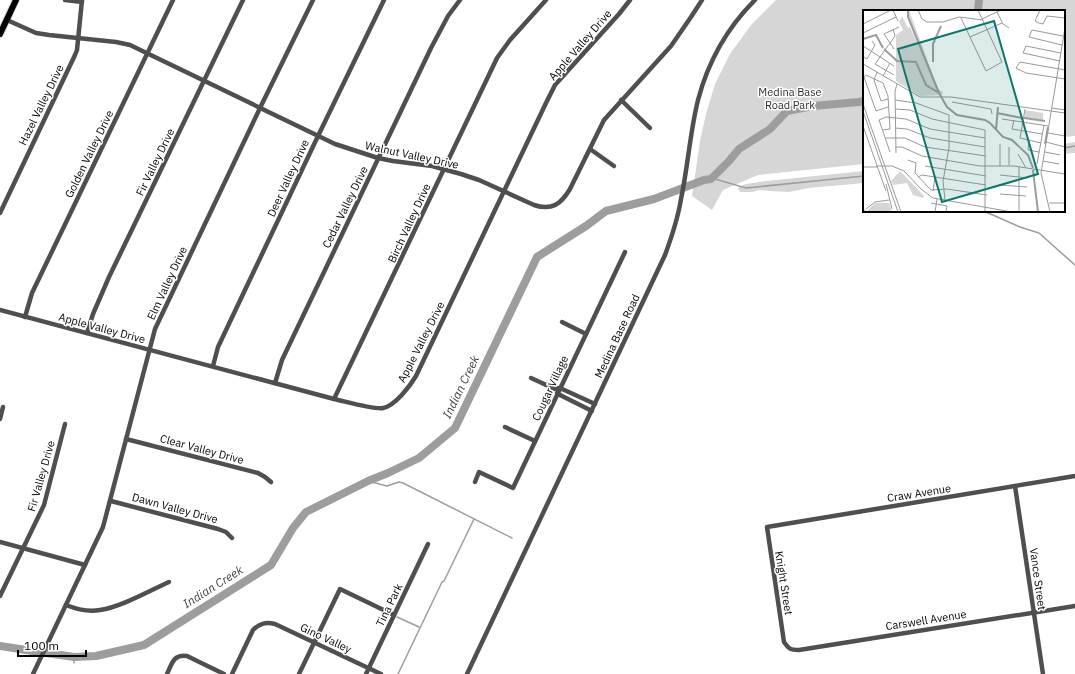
<svg xmlns="http://www.w3.org/2000/svg" width="1075" height="674" viewBox="0 0 1075 674" font-family="'IBM Plex Sans',sans-serif">
	<style>
		.green { fill: #d6d6d6 }
		.lines { fill: none; stroke-linecap: round; stroke-linejoin: round }
		.stream { stroke: #9d9d9d; stroke-width: 1.5 }
		.river { stroke: #9d9d9d; stroke-width: 8 }
		.major-casing { stroke: #dbdbdb; stroke-width: 8 }
		.minor { stroke: #4f4f4f; stroke-width: 4.5 }
		.major { stroke: #000; stroke-width: 6 }
		.labels { text-anchor: middle; stroke-width: 3; stroke-linejoin: round; paint-order: stroke }
		.street-label { font-size: 11px; fill: #000; stroke: #fff }
		.park-label { font-size: 11px; fill: #2d2d2d; stroke: #fff }
		.water-label { font-size: 12px; font-style: italic; fill: #3e3e3e; stroke: #fff }
		.inset-river { fill: none; stroke: #9d9d9d; stroke-width: 2 }
		.inset-road { fill: none; stroke: #999; stroke-width: 1 }
		.view { fill: #0f766e; fill-opacity: 0.15; stroke: #0f766e; stroke-width: 2 }
		.inset-edge { fill: none; stroke: #000; stroke-width: 2 }
	</style>
	<rect width="100%" height="100%" fill="#fff"/>
	<g class="green">
		<path d="M776,0H1075V136L1064,137V11H864V164L758,175L723,190L712,210L692,196L700,141L706,114L715,84L730,54L751,25Z"/>
		<path d="M1075,142V153L1064,154V144Z"/>
		<path d="M864,171V183L809,188L789,192L769,191L759,190L752,192H740L738,189L739,187L746,184L766,181Z"/>
	</g>
	<g class="lines">
		<g class="stream">
			<path d="M1064,148L1075,146"/>
			<path d="M711,179H715L746,188L864,176"/>
			<path d="M976,211L986,212L1020,227L1039,233L1075,265"/>
			<path d="M368,481L387,486L399,482L403,483L512,538"/>
			<path d="M397,617L419,627"/>
			<path d="M74,663V657"/>
			<path d="M398,674L442,582L444,581L474,519"/>
		</g>
		<g class="river">
			<path d="M978,11L979,0"/>
			<path d="M0,646L39,652"/>
			<path d="M47,653L74,657L96,656L144,645L271,565L293,528L306,512L368,481L388,473L419,458L455,428L537,257L586,226L606,211L654,199L704,180L711,179L729,161L739,149L770,129L787,111L813,106L859,102L864,101"/>
		</g>
		<defs>
			<path id="major" d="M0,34L16,0"/>
		</defs>
		<use href="#major" class="major-casing"/>
		<g class="minor">
			<path d="M65,0L82,2"/>
			<path d="M7,20L36,33L49,35L116,42L130,45L335,144L378,158L393,161L432,166L461,174L479,180L534,205C552,211 561,204 570,189L604,120L671,46L691,17L702,0"/>
			<path d="M621,100L650,128"/>
			<path d="M590,149L614,166"/>
			<path d="M0,213L75,55L77,50L82,0"/>
			<path d="M0,310L334,399C344,401 375,410 383,408C395,406 410,386 416,376L546,103L555,85L619,14L630,0"/>
			<path d="M25,317L32,293L173,0"/>
			<path d="M562,322L586,334"/>
			<path d="M87,333L93,314L109,277L243,0"/>
			<path d="M213,366L218,347L318,136L384,0"/>
			<path d="M531,378L555,389L560,388L595,404"/>
			<path d="M275,383L282,360L431,48L448,16L460,0"/>
			<path d="M557,393L558,394L592,411"/>
			<path d="M334,399L497,58L510,40L546,0"/>
			<path d="M0,419L3,407"/>
			<path d="M505,427L535,441"/>
			<path d="M126,439L258,473L265,477L271,482"/>
			<path d="M1075,476L767,527L784,642C789,649 790,650 799,650L1075,606"/>
			<path d="M475,482L479,472L513,488L625,252"/>
			<path d="M1015,486L1043,674"/>
			<path d="M111,501L218,529L226,532L232,538"/>
			<path d="M0,542L85,565"/>
			<path d="M0,596L44,505L65,424"/>
			<path d="M66,605C76,609 89,612 100,610C121,607 149,591 169,582"/>
			<path d="M33,674L103,527L155,329L260,108L313,0"/>
			<path d="M167,674C172,664 173,654 187,656L224,674"/>
			<path d="M232,674L253,630C260,623 266,622 275,624L381,674"/>
			<path d="M299,674L340,589L394,615"/>
			<path d="M366,674L428,544"/>
			<path d="M467,674L665,255C672,236 678,218 681,199C688,166 690,132 698,100C708,62 728,27 755,0"/>
		</g>
		<use href="#major" class="major"/>
	</g>
	<g class="labels">
		<g class="street-label">
			<text transform="translate(580 45) rotate(-49)" y="4">Apple Valley Drive</text>
			<text transform="translate(41 105) rotate(-64)" y="4">Hazel Valley Drive</text>
			<text transform="translate(89 154) rotate(-64)" y="4">Golden Valley Drive</text>
			<text transform="translate(412 155) rotate(12)" y="4">Walnut Valley Drive</text>
			<text transform="translate(155 162) rotate(-64)" y="4">Fir Valley Drive</text>
			<text transform="translate(288 178) rotate(-65)" y="4">Deer Valley Drive</text>
			<text transform="translate(345 207) rotate(-64)" y="4">Cedar Valley Drive</text>
			<text transform="translate(409 223) rotate(-65)" y="4">Birch Valley Drive</text>
			<text transform="translate(167 283) rotate(-65)" y="4">Elm Valley Drive</text>
			<text transform="translate(102 328) rotate(15)" y="4">Apple Valley Drive</text>
			<text transform="translate(617 336) rotate(-65)" y="4">Medina Base Road</text>
			<text transform="translate(421 342) rotate(-63)" y="4">Apple Valley Drive</text>
			<text transform="translate(550 388) rotate(-65)" y="4">Cougar Village</text>
			<text transform="translate(202 449) rotate(15)" y="4">Clear Valley Drive</text>
			<text transform="translate(41 476) rotate(-74)" y="4">Fir Valley Drive</text>
			<text transform="translate(919 493) rotate(-9)" y="4">Craw Avenue</text>
			<text transform="translate(175 508) rotate(15)" y="4">Dawn Valley Drive</text>
			<text transform="translate(1038 579) rotate(82)" y="4">Vance Street</text>
			<text transform="translate(784 583) rotate(81)" y="4">Knight Street</text>
			<text transform="translate(389 605) rotate(-64)" y="4">Tina Park</text>
			<text transform="translate(926 620) rotate(-9)" y="4">Carswell Avenue</text>
			<text transform="translate(326 638) rotate(25)" y="4">Gino Valley</text>
		</g>
		<g class="park-label">
			<text x="790" y="96">Medina Base<tspan x="790" dy="13">Road Park</tspan></text>
		</g>
		<g class="water-label">
			<text transform="translate(461 387) rotate(-64)" y="4">Indian Creek</text>
			<text transform="translate(213 587) rotate(-32)" y="4">Indian Creek</text>
		</g>
	</g>
	<g transform="translate(863 10)">
		<rect width="202" height="202" fill="#fff"/>
		<path d="M46,0L75,79L80,82L79,85L57,86L33,71V25L40,20L36,12L39,6L45,18L47,17L75,78L45,9ZM162,100L180,103V111L161,108ZM37,161L61,186L60,188L50,185L44,173L30,175L28,171ZM12,193H26L29,202H0L1,198L4,201Z" fill="#d6d6d6"/>
		<path class="inset-river" d="M45,0V7L76,83M0,29L13,25L20,38M21,39L34,51L53,52L63,75L76,83L84,97L94,105L122,110L127,113L140,127L149,130L165,145L170,158M70,52V34L78,16M134,103L159,108M161,108L182,111M133,120L135,97M182,134L185,117M170,160L175,202"/>
		<path class="inset-road" d="M30,0L35,11M55,0L59,9L64,12H80L96,7L120,10M133,0L140,14L146,18M177,0L172,11L176,13L180,14L184,6L202,8M98,8L123,61L139,52L115,0M119,9L138,0M0,14L28,0M30,19L32,26L12,54L31,65M0,23L33,7M107,27L139,13M199,35L166,27L169,20L200,26M0,36L31,56M31,39L21,24L36,17M0,47L4,49L12,35L9,31M197,51L160,43L163,36L198,43M0,54L57,87H88L202,103M202,60L157,52L153,58L163,63L202,69M14,62L11,70L18,91L25,89M20,66L27,53M32,90L53,93L86,105V138L80,171L82,190M89,92L128,99L129,104M0,94L38,202M189,98L202,100M32,99L47,100L69,109L122,120V202M162,99L157,128L178,133M0,101L35,202M139,109L185,116M151,110L149,119L179,124M0,116L23,181M32,118L44,119L67,128L122,137M20,120L27,119L25,86L20,73L3,65L1,67L13,101L25,97M185,123L202,126M23,128H42L62,137L123,146M166,131L165,140L176,142M183,132L202,137M32,137H39L59,146L117,156H151L202,164M27,142L16,110L23,107L43,109L67,119L122,128M182,142L197,145M33,143L32,81L34,74M155,144L163,158M45,150L53,153L52,163L68,180L84,179L124,185M180,151L196,154M174,154L181,115M146,155V137M13,156H29L41,161L58,179L70,188L149,202M62,156L123,166M137,156V134M0,157H14M137,165L165,168M55,167L59,165L123,175M23,174L29,199M137,175L164,177M70,181L72,167M137,184L163,186M68,193L84,196L83,202M186,193H202M3,199L12,192L26,190M50,202H67M72,202L74,189M156,202V157M187,202L178,163L202,18"/>
		<path class="view" d="M131,11L175,164L79,192L35,39Z"/>
		<rect width="202" height="202" class="inset-edge"/>
	</g>
	<path d="M18 650v6h68v-6" fill="none" stroke="#000000" stroke-width="2"/>
	<text x="24" y="650" font-size="12" fill="#000000" stroke="#ffffff" stroke-width="3" paint-order="stroke">100 m</text>
</svg>
